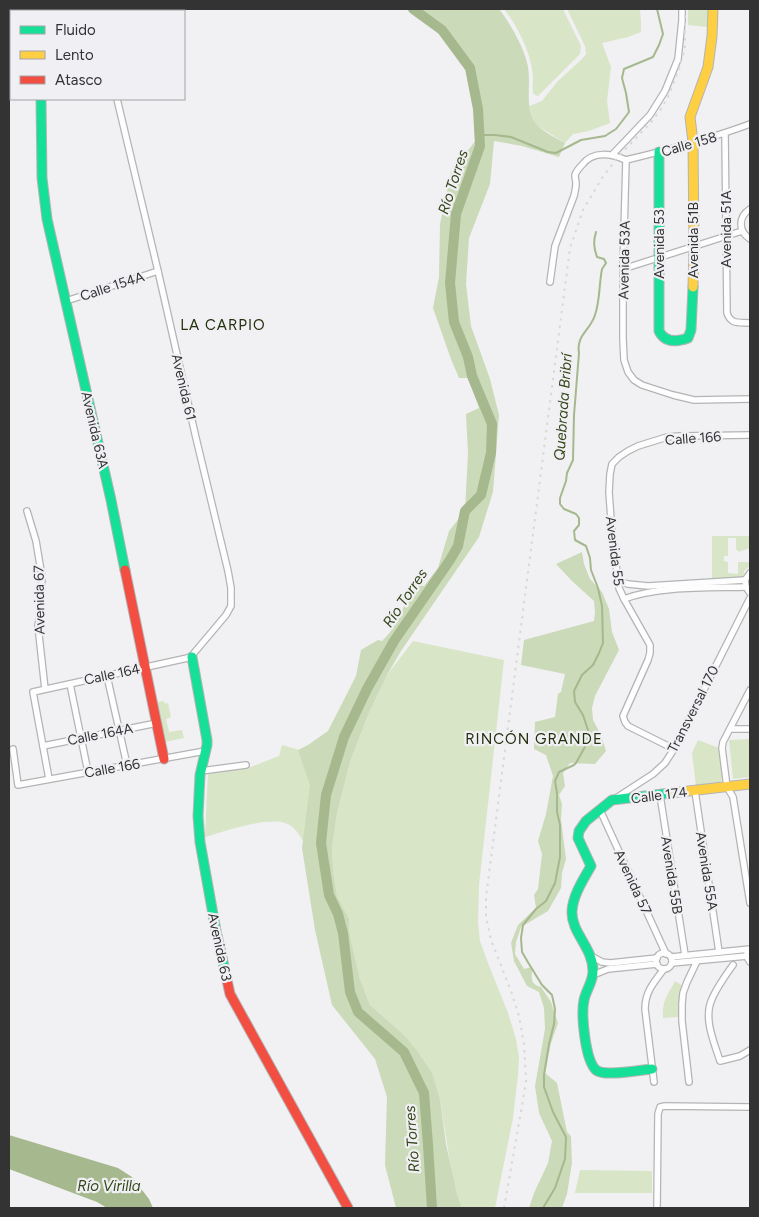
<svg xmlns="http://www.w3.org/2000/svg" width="759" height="1217" viewBox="0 0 759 1217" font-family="Figtree,sans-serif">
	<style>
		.green { fill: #d8e5c7 }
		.forest { fill: #cbdab8 }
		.water { fill: #a6b88d }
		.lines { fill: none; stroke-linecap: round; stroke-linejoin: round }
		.stream { stroke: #a6b88d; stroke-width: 2 }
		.river { stroke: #a6b88d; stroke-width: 10 }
		.street-casing { stroke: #b4b4b6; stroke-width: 8 }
		.fast-casing { stroke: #b4b4b6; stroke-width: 11 }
		.slow-casing { stroke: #b4b4b6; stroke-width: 11 }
		.jam-casing { stroke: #b4b4b6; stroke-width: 11 }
		.street { stroke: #fdfdfd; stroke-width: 5.5 }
		.fast { stroke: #16e098; stroke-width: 9 }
		.slow { stroke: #ffcf43; stroke-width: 9 }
		.jam { stroke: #f24e42; stroke-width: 9 }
		.rail { stroke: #d8d8d9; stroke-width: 2; stroke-dasharray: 2.5 5; stroke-linecap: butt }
		.labels { text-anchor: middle; stroke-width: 4.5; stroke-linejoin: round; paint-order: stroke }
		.street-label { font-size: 14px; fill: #333334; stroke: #f0f0f4 }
		.water-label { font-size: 15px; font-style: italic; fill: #344517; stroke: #f0f0f4 }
		.neighbourhood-label { font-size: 15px; letter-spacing: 1px; fill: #23300c; stroke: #f0f0f4 }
	</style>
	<rect width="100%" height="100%" fill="#f1f1f3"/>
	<g class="green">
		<path d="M504,9H563L581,46L580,54L538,96L535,95L533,93C532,85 534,77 532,69C529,49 516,24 504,9Z"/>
		<path d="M567,9H640L641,22V32L628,37L602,43L611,67L607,101L610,123L589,131L573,134L565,143L538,126L533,120L529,106L542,101L557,82L582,59L586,54L585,46Z"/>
		<path d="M688,9H711L707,27L688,25Z"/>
		<path d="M712,536H750V548L738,552V550H736V538H728V556H724V561L728,562V573L738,574V562H750V566L744,571L743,578L712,580Z"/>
		<path d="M413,641L504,660L479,885L478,923L480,941L488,963L508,1013L516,1039L519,1057L518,1075L513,1118L495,1208H462L457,1194L451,1168L440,1100L404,1035L370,1005L360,979L350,937L349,919L337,896L333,871L332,848L337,813L350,762L368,715L387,675Z"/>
		<path d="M154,687L158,702L164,701L165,704L168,703L171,717L166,719L169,732L182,730L184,738L165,742Z"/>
		<path d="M750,739V777L733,779L729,740Z"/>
		<path d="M698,740L719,748L723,778C718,788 706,786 696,786L692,753Z"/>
		<path d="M282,745L328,758L307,848C303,841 298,831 291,826C274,813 224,832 205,837L208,771L248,768L279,756Z"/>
		<path d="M675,981L683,986L679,998V1017L663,1018C662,1001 667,996 675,981Z"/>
		<path d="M580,1170L652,1171V1193H575Z"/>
	</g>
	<g class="forest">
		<path d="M413,9H499C510,23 525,49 528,67C531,85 525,105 534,121C539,130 556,138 565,143L559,157L522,146L494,141L490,184L469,238L466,284L471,326L490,379L499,415L493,492L479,537L401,651L387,675L368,715L350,762L337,813L332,848L333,871L337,896L349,919L350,937L360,979L370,1005L404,1035L417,1051L432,1073L440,1100L446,1144L457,1194L462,1208H396L385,1165L387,1097L375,1059L332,1005L315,930L302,848L310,785L298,750L308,745L328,731L356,676L361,650L378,640L382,641C400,624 405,604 411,582L424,586L438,568L449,531L465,511L468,453L466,414L479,408L468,378H459L451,359L433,308L439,277L440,224L451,172L480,135L478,109L470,68L442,30Z"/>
		<path d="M582,552L584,564L590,579L602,592L609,609L612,632L619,650L595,696L592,708L593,720L601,735L606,751L595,764L570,763L563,773L565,786L559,795L562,804L561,820L566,859L562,873L561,888L548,911L521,927L516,942L515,954L524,969L532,967C532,977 529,984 541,987L551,1002L558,1023L551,1043L545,1073L557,1083L567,1132L571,1136L572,1163L567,1194L562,1208H529L534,1193L548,1163L552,1141L539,1113L535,1086L545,1029L544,1008L539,992L527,986L514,961L511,943L518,925L536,908L534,895L538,889L542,854L538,841L546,814L553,776L546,755L534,749L535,722L555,717L558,694L561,692L565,674L521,665L524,640L594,621L595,612L594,601L572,581L556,564Z"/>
	</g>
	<path class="water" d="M9,1135L118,1168L132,1177L149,1199L153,1208H107L97,1202L9,1169Z"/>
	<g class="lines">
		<g class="stream">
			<path d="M480,135H495L511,137L548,152L556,153L581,140L605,136L616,129L623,120L629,112L626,93L622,78L624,69L653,57L659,45L663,34L657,9"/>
			<path d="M543,1208L555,1188L565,1159L566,1137L553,1112L544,1087V1075L549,1044L554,1024L555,1009L552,995L542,985L529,964L522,952L521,938L523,925L536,909L546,901L555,883L560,857V825L557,812V793L555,781L559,772L574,765L576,763L587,743L588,730L583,715L575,702L574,691L582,675L593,665L599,653L603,643L602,606L598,588L591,570L590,558L586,546L575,540L574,531L579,525V518L576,514L564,509L560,504V498L566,481L567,473L573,460L574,415L579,353C576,335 590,331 595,315C600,301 599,284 602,269L606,263L604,259L597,257C594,248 593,242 596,232"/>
		</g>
		<path class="river" d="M413,9L442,30L470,68L478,109L480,146L456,214L450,283L454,322L468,357L472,376L492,424L491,453L481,495L465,511L458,546L450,560L394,641L367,689L344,737L326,795L321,843L329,895L338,914L343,933L350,992L358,1012L404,1052L424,1093L428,1145L432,1208"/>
		<defs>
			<g id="street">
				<path d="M97,9V11"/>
				<path d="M46,11L47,9"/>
				<path d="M725,133L727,313C731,325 739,322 750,323"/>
				<path d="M612,155L650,115L665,91L678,59L682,20V9"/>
				<path d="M626,160L623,269V339L624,360L628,372L634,380L642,385L673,395L694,400L750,399"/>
				<path d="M626,160C668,150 710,139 750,124"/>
				<path d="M750,209C738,217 738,231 750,239"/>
				<path d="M623,269L742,231"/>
				<path d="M550,282L555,246L574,196C575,192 576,188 576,183C576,181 575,178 575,175C576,172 579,168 582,165C593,150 612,154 626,160"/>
				<path d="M66,301L158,271"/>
				<path d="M27,511L36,541L42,577L40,614L38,626L45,689"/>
				<path d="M750,573L745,580L746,587L750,593"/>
				<path d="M618,581L628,584L648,586L745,580"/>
				<path d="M624,599C659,586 708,588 746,587"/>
				<path d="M107,676L127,765"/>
				<path d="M70,684L88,772"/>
				<path d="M750,690L723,742L722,748L727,787L733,797L750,903"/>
				<path d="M730,729H750"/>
				<path d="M43,746L157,723"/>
				<path d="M13,749L18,785L205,751"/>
				<path d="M674,749L628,726L625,722L623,716L648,660L650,653V645L624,599L619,588L612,533L609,492L610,474L612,464L619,457L628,451L638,446L667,437L680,436L750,435"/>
				<path d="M201,771L246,765"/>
				<path d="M49,779L33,692L192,657L194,653L226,615L231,606V588L228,571L196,438L158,271L117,99"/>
				<path d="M695,791L719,952"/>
				<path d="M660,795L685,955"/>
				<path d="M616,798L653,774L665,763L674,749L750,598"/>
				<path d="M600,810L666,954"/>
				<path d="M747,952V957L750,962"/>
				<circle cx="664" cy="961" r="8"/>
				<path d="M591,956L602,962L610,963L657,958"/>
				<path d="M671,957L750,949"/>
				<path d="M672,963L747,956"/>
				<path d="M733,965C725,976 717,987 712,999C703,1018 714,1042 720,1061L740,1056L750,1050"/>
				<path d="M593,975L608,969L657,964"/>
				<path d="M654,1082L645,1009C645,992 654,982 664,969"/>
				<path d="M689,1082L682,1021V1004L683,993L687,982L697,961"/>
				<path d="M657,1208L658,1114L660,1107L665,1106L750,1107"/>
			</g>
			<g id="fast">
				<path d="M41,99L42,178L47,219L111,500L125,570"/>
				<path d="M659,152V331C665,343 677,342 688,338L691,330L693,287"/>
				<path d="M192,657L207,740V745L200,775L198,816L200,842L216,931L225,971"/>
				<path d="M652,1069C640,1070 604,1077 596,1070C585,1060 581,1014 584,1000C586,990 593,982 593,971C593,947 571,933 572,911C573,895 583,880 591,866L578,838L579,831L586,821L612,800L671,793"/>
			</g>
			<g id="slow">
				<path d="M693,287L694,247L693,142L690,117L708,67L712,36L713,9"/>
				<path d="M671,793L750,784"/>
			</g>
			<g id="jam">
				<path d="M125,570L164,759"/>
				<path d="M225,971L230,994L348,1208"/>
			</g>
		</defs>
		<use href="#street" class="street-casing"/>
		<use href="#fast" class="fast-casing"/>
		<use href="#slow" class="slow-casing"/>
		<use href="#jam" class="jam-casing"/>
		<use href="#street" class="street"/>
		<use href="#fast" class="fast"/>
		<use href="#slow" class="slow"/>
		<use href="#jam" class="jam"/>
		<path class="rail" d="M504,1208L522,1106L526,1081L524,1044L519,1016L511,991L491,940L486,916V897L570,248L583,210L602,178L618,157L652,121L661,109L669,95L679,69L685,48V9"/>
	</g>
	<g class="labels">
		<g class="street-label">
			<text transform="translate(689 144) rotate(-16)" y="5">Calle 158</text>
			<text transform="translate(726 229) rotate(-90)" y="5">Avenida 51A</text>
			<text transform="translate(693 240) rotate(-90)" y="5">Avenida 51B</text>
			<text transform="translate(659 244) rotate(-90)" y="5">Avenida 53</text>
			<text transform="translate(624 260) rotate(-89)" y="5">Avenida 53A</text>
			<text transform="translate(112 286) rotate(-18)" y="5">Calle 154A</text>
			<text transform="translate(184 387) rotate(77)" y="5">Avenida 61</text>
			<text transform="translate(95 430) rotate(77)" y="5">Avenida 63A</text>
			<text transform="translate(693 438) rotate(-4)" y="5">Calle 166</text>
			<text transform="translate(615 551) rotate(83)" y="5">Avenida 55</text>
			<text transform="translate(39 600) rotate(-91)" y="5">Avenida 67</text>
			<text transform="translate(112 674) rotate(-12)" y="5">Calle 164</text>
			<text transform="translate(693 709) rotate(-63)" y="5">Transversal 170</text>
			<text transform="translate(100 734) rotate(-11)" y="5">Calle 164A</text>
			<text transform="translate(112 768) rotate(-10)" y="5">Calle 166</text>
			<text transform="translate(659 795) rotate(-7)" y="5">Calle 174</text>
			<text transform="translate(707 871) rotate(81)" y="5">Avenida 55A</text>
			<text transform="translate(672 875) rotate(81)" y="5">Avenida 55B</text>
			<text transform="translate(633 882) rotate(65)" y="5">Avenida 57</text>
			<text transform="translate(220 947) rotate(78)" y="5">Avenida 63</text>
		</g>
		<g class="water-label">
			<text transform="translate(453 182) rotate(-72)" y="5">Río Torres</text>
			<text transform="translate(563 407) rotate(-86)" y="5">Quebrada Bribrí</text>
			<text transform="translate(405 598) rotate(-56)" y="5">Río Torres</text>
			<text transform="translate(412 1139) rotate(-94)" y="5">Río Torres</text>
			<text x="109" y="1191">Río Virilla</text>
		</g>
		<g class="neighbourhood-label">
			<text x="223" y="330">LA CARPIO</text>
			<text x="534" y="744">RINCÓN GRANDE</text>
		</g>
	</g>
	<rect width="759" height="1217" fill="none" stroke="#333334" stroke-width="20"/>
	<rect x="10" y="10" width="175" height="90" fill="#f0f0f4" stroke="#a4a4a7"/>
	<rect x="20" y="26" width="25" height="8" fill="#16e098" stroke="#a4a4a7"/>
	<text x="55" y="35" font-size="15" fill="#333334">Fluido</text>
	<rect x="20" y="51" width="25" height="8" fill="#ffcf43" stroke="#a4a4a7"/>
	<text x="55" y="60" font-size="15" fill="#333334">Lento</text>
	<rect x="20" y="76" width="25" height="8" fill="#f24e42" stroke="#a4a4a7"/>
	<text x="55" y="85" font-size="15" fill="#333334">Atasco</text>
</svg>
